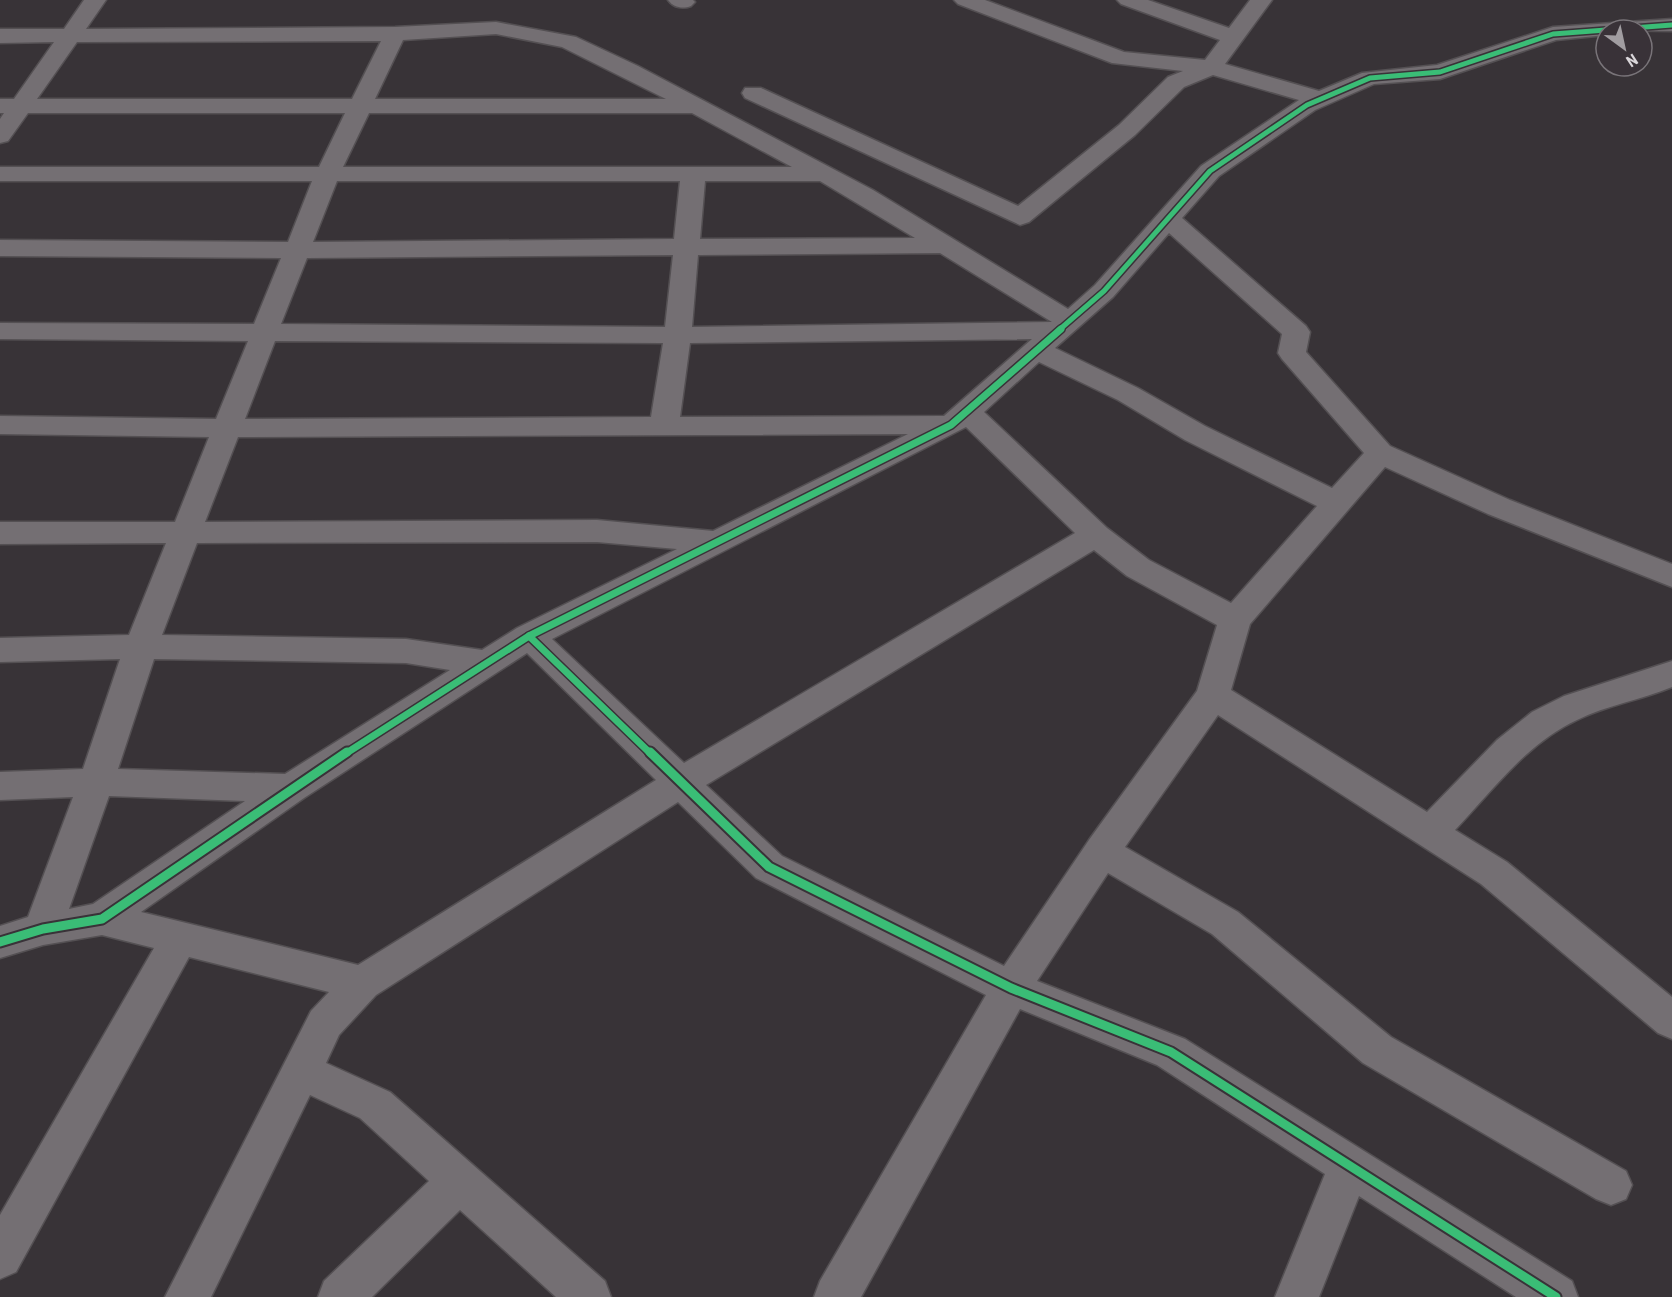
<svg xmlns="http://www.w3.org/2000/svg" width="1672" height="1297" viewBox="0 0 1672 1297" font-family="'Roboto Condensed',sans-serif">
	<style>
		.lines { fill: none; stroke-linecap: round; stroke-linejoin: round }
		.minor-casing { stroke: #545053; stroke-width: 3 }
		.minor { fill: #746f73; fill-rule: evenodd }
		.cycleway-far2-casing { stroke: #393238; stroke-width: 8 }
		.cycleway-far1-casing { stroke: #393238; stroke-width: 10 }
		.cycleway-casing { stroke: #393238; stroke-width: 13 }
		.cycleway-far2 { stroke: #3abd76; stroke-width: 5 }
		.cycleway-far1 { stroke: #3abd76; stroke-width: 7 }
		.cycleway { stroke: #3abd76; stroke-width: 9 }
	</style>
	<rect width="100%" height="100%" fill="#383337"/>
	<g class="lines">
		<defs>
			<g id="minor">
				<path d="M84,0H106L86,29L395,27L496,22L576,37L638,66L873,190L1068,309L1095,285L1201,166L1299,100L1213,75L1184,87L1135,135L1029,222L1020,225L745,98L742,93L745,88H761L1018,206L1119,125L1168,77L1183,71L1112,63L958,4L954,0H985L1124,52L1205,60L1220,40L1121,4L1117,0H1148L1229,28L1250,0H1272L1225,64L1319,91L1362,73L1437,65L1553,27L1672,19V31L1606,30V35L1556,40L1440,79L1374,84L1315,110L1219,176L1182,218L1306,326L1310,332L1306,352L1390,446L1510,500L1672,564V587L1488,514L1385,467L1250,624L1231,690L1427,812L1497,740L1532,712L1564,696L1672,661V687C1641,700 1607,705 1577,720C1527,743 1492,791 1455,830L1507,862L1672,997V1039L1658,1033L1481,884L1218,715L1125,847L1238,912L1391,1037L1626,1171L1632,1185L1626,1199L1611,1205L1596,1199L1363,1063L1212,934L1108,873L1037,981L1185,1039L1572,1281L1578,1297H1516L1359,1196L1319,1297H1275L1325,1174L1157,1065L1020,1009L861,1297H814L820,1281L986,995L756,878L678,802L376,995L339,1035L326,1063L390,1092L605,1281L611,1297H556L460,1210L372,1297H318L324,1281L429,1181L360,1118L310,1095L211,1297H165L311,1011L329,992L189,957L16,1272L0,1279V1215L154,948L102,935L43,945L0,958V926L28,917L73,797L0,800V772L83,769L120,659L0,662V638L129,635L166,543L0,544V522H175L209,437L0,434V416L216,419L248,341L0,339V323L254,324L281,258L0,256V240L288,242L312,181H0V167H319L345,113H28L8,141L0,143V119L4,113H0V99H14L54,42L0,43V29H64ZM496,34L562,47L666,99H375L403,40ZM381,41L352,99H37L77,42ZM369,113H692L792,167H343ZM337,181H680L674,239L313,242ZM705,181H820L915,238L700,239ZM1169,233L1282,334L1278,353L1282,359L1364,453L1332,488L1205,426L1138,388L1055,348L1113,297ZM940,253L1052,322L692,327L698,255ZM673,255L665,327L281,324L307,258ZM1032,339L944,416L680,417L690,343ZM275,341L663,343L651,417L245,419ZM1039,362L1118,400L1185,440L1317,506L1231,603L1149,560L1107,528L984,412ZM966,427L1075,533L684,763L552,639ZM908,434L713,531L597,520L205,522L238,437ZM597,542L677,549L517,628L482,650L406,639L162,635L197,543ZM1094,550L1127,576L1217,625L1197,691L1089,840L1004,966L782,856L706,785ZM527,653L656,780L358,965L141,912L304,798ZM154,659L406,663L450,670L285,774L118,769ZM109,796L245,801L93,904L69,909Z"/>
				<path d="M668,0H693L695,2L691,6C683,9 674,8 668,0Z"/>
			</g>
		</defs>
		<use href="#minor" class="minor-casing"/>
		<use href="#minor" class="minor"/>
		<defs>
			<path id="cycleway-far2" d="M1059,330L1104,291L1210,171L1307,105L1370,78L1440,72L1553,34L1672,25"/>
			<g id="cycleway-far1">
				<path d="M529,636L651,754"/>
				<path d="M345,754L529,636L951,425L1061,329"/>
			</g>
			<g id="cycleway">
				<path d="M650,752L769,867L1011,988L1171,1052L1556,1297"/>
				<path d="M0,942L43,929L102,919L347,752"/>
			</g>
		</defs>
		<use href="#cycleway-far2" class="cycleway-far2-casing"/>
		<use href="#cycleway-far1" class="cycleway-far1-casing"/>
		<use href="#cycleway" class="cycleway-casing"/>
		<use href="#cycleway-far2" class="cycleway-far2"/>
		<use href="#cycleway-far1" class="cycleway-far1"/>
		<use href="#cycleway" class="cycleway"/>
	</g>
	<g transform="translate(1624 48) rotate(147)"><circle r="28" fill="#393238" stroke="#797479" stroke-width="1.5"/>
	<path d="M0-4.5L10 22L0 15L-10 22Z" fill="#a19da1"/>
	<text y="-9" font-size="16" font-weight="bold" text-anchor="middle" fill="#dad6da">N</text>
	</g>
</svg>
